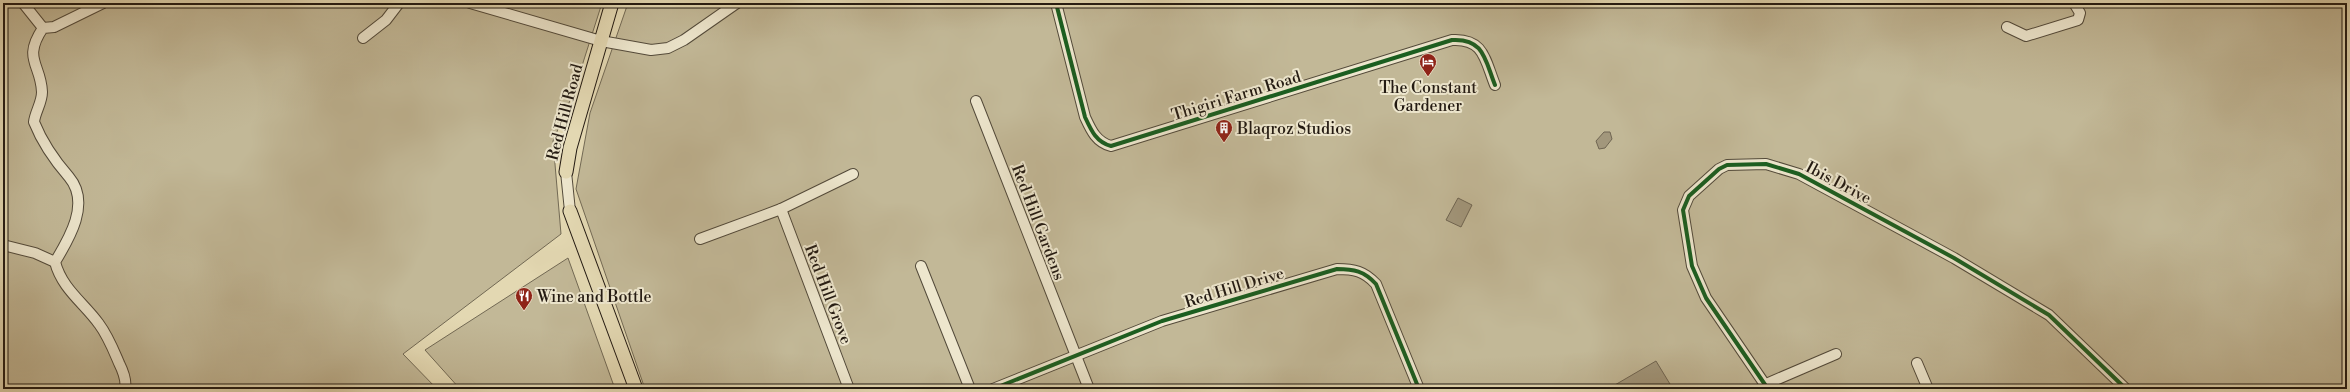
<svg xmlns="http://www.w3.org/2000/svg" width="2350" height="392" viewBox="0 0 2350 392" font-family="'Libre Bodoni',serif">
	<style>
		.green { fill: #c2b897; stroke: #726954 }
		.water { fill: #a2977c; stroke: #6f6552 }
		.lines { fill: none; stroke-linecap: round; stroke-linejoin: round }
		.minor-casing { stroke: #534a3a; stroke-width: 12 }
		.major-casing { stroke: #231a12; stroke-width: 15 }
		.minor { stroke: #ede6cd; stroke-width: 10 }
		.major { stroke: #e3d8b2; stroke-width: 13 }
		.cycleway-casing { stroke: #ede6cd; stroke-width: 6 }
		.cycleway { stroke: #1b5e20; stroke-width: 4 }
		.labels { text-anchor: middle; stroke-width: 4; stroke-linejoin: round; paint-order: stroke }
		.poi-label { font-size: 16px; fill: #231a12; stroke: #ede6cd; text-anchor: start }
		.street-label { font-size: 16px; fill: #231a12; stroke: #ede6cd }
	</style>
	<rect width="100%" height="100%" fill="#e3d8b2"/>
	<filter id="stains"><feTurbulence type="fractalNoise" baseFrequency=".005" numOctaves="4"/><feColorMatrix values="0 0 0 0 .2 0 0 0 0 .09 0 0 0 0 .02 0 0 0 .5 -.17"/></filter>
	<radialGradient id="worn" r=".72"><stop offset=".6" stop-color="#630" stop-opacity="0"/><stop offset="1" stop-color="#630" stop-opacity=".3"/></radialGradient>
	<g class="green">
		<path d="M3,3H602L574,91L553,141L561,234L403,354L437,389H3Z"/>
		<path d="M628,3H2347V389H645L576,189L590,113Z"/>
		<path d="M568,258L615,389H460L425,350Z"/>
	</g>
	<g class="water">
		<path d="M1604,132H1610L1612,139L1605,148L1599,149L1596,141Z"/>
		<path d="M1458,198L1472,205L1461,227L1446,220Z"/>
		<path d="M1656,361L1673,389H1608Z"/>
	</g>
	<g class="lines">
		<defs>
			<g id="minor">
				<path d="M23,3L43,28"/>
				<path d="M103,3L54,27L43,28C22,59 41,64 42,92C42,103 35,112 34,122C42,142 55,161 69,177C91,203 69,239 55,262C62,289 84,303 99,324C108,336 113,349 119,363C123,371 127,380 125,389"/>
				<path d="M470,3L601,41L651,50L668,48L684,40L737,3"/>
				<path d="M1056,3L1085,117C1091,130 1096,142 1111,146L1452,40C1484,38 1485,60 1495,85"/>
				<path d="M2007,27L2026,36L2078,20L2080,13L2074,3"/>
				<path d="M363,38L386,20L399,3"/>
				<path d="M976,101L1089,389"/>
				<path d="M566,172L570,211"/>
				<path d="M781,209L849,389"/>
				<path d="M700,239L781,209L853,174"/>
				<path d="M3,245L35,253L55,262"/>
				<path d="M921,266L970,389"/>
				<path d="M1917,363L1928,389"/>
				<path d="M1766,384L1836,354"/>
				<path d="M993,389L1162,321L1337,269C1354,269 1364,271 1376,284L1419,389"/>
				<path d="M1768,389L1706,298L1692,266L1683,210L1689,196L1719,169L1727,165L1766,164L1799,174L1954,258L2049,315L2126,389"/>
			</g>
			<g id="major">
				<path d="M566,172L570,148L612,3"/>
				<path d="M570,211L636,389"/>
			</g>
		</defs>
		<use href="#minor" class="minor-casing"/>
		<use href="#major" class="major-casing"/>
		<use href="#minor" class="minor"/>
		<use href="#major" class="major"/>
		<defs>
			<g id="cycleway">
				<path d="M1056,3L1085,117C1091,130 1096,142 1111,146L1452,40C1484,38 1485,60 1495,85"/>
				<path d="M993,389L1162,321L1337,269C1354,269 1364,271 1376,284L1419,389"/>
				<path d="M1768,389L1706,298L1692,266L1683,210L1689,196L1719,169L1727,165L1766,164L1799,174L1954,258L2049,315L2126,389"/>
			</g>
		</defs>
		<use href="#cycleway" class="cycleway-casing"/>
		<use href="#cycleway" class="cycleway"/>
	</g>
	<defs>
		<symbol id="hotel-pin" viewBox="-11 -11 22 30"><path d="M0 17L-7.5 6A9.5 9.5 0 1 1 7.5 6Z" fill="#8f2418" stroke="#ede6cd"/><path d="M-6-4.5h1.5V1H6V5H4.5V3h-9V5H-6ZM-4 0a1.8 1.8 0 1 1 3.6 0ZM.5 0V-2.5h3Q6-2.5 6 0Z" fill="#fff"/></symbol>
		<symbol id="building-pin" viewBox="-11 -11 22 30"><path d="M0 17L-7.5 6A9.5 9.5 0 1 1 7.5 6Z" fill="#8f2418" stroke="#ede6cd"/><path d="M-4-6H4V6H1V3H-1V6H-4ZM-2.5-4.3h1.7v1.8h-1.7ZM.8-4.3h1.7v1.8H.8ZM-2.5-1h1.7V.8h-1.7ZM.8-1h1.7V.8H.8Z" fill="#fff"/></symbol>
		<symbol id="restaurant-pin" viewBox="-11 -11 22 30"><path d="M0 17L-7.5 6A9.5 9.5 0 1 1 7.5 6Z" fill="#8f2418" stroke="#ede6cd"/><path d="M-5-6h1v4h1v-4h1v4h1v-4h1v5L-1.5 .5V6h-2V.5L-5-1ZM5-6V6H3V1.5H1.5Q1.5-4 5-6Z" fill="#fff"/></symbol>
	</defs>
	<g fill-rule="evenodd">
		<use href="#hotel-pin" x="1418" y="52" width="20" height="27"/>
		<use href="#building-pin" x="1214" y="118" width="20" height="27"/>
		<use href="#restaurant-pin" x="514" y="286" width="20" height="27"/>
	</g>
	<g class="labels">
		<g class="poi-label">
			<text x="1428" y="93" text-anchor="middle">The Constant<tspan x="1428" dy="18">Gardener</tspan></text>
			<text x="1237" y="134">Blaqroz Studios</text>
			<text x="537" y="302">Wine and Bottle</text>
		</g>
		<g class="street-label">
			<text transform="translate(1236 95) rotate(-17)" y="6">Thigiri Farm Road</text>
			<text transform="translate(564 112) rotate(-75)" y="6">Red Hill Road</text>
			<text transform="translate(1839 182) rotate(28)" y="6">Ibis Drive</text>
			<text transform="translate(1039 222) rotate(69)" y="6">Red Hill Gardens</text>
			<text transform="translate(1234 287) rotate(-17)" y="6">Red Hill Drive</text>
			<text transform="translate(829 294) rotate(69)" y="6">Red Hill Grove</text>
		</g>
	</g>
	<rect width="2350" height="392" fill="none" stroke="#e3d8b2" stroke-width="16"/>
	<rect x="4" y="4" width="2342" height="384" fill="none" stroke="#231a12" stroke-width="2"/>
	<rect x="8" y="8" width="2334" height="376" fill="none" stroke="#231a12"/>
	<rect width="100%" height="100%" filter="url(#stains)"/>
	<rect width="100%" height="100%" fill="url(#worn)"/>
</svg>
